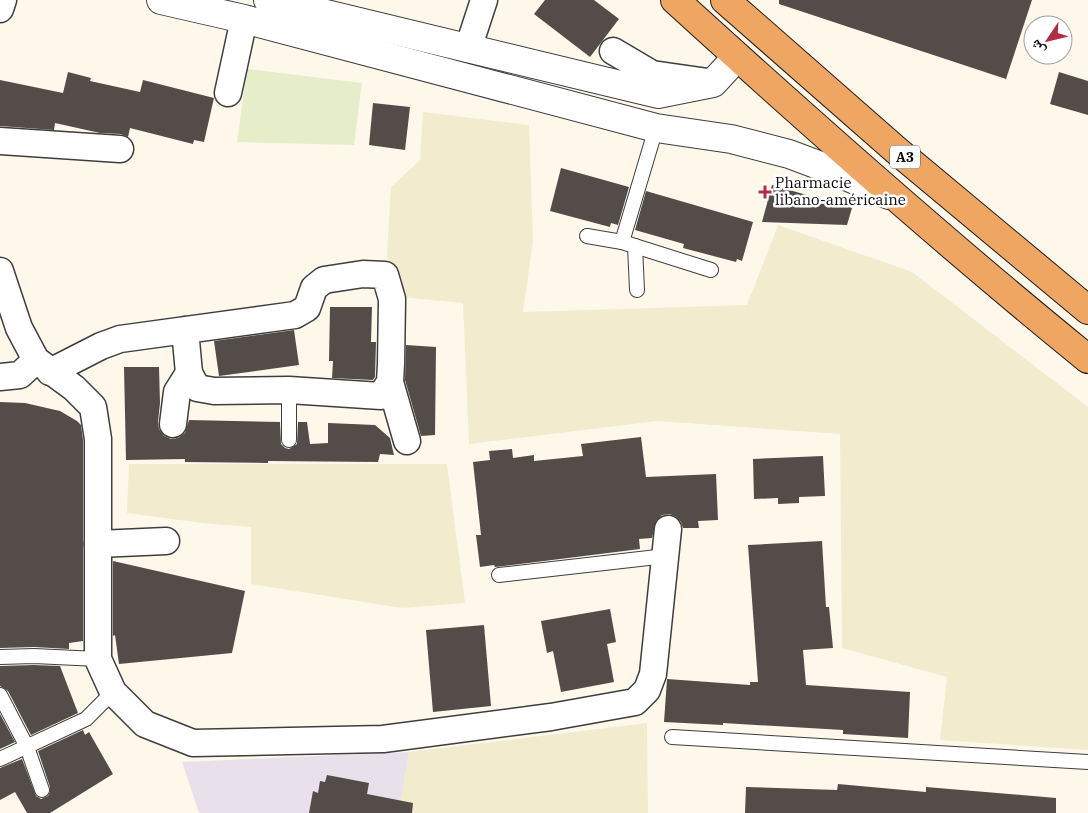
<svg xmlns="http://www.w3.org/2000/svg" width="1088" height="813" viewBox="0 0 1088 813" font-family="'IBM Plex Serif','Noto Naskh Arabic',serif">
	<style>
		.industrial { fill: #e8e0ea }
		.farmland { fill: #f2ebcd }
		.pitch { fill: #e5eec8 }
		.building { fill: #534c49 }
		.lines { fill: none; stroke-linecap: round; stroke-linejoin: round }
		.service-casing { stroke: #3e3e3e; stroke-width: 16 }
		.minor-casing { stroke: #3e3e3e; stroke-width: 29 }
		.tertiary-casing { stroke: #3e3e3e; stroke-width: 30 }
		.trunk-casing { stroke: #1c1c1c; stroke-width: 30 }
		.service { stroke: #fff; stroke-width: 14 }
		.minor { stroke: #fff; stroke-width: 26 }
		.tertiary { stroke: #fff; stroke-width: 28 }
		.trunk { stroke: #eea662; stroke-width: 28 }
		.poi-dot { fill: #b32c42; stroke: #fff; stroke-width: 2 }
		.labels { text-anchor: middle; stroke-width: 5; stroke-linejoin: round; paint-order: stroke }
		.shield { fill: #fff; stroke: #545454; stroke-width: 1 }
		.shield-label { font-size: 14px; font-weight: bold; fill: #0b0b0b }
		.poi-label { font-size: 15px; fill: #0b0b0b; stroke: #fff; text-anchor: start }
	</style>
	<rect width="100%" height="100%" fill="#fef8eb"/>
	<path class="industrial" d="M409,752L399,813H199L182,762Z"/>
	<g class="farmland">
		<path d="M423,112L529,125L533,241L523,312L747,305L778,225L912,272L1088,407V750L940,740L947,677L842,648L840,434L657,421L469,444L463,303L401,297L387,256L391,187L420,160Z"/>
		<path d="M129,464H447L465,603L402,608L251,584V527L202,523L127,513Z"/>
		<path d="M647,723L648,813H399L409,752Z"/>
	</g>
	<path class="pitch" d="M247,69L362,83L354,145L237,142Z"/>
	<g class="building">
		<path d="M545,0H594L619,19L590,57L534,14Z"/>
		<path d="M779,0H1032L1006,79L779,4Z"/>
		<path d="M68,72L91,78L90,81L140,92L143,80L214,98L204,142L194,140L193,144L130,128L128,137L121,134L100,133L55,123L54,130L0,126V80L63,93Z"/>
		<path d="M1059,72L1088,81V115L1050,104Z"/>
		<path d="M373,103L410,107L405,150L369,145Z"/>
		<path d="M561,168L629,187L618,225L611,223L610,227L550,211Z"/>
		<path d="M772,185L852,208L847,225L762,222Z"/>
		<path d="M646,191L753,222L742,261L737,259L736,262L683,248L684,244L635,230Z"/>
		<path d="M330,307H372L371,342H376L375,377L373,380L332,378L333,361H329Z"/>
		<path d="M294,330L299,365L219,376L214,341Z"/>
		<path d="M406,345L436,347L435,435L421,436L405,380Z"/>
		<path d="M124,367H159L160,403L158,422L159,429L164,436L171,439L178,438L185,433L189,420L280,422L281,444L285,448L289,449L297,444L298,422H307L310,444L328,443V423L375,425L390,438L394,455L380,454L378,462L268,461V463L185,462V459L126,460Z"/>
		<path d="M0,402L25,403L60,411L77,421L81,425L83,440V641L69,643V649L34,647L0,648Z"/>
		<path d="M641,437L646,477L716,474L718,520L698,521L699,528H683L681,522L676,517L670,514L662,515L656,521L652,538L639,539L640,549L495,567L494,565L480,567L476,535H481L473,462L490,460L489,451L512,449L513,458L534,455V461L583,456L581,444Z"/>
		<path d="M823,456L825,496L799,497V503L778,504V498L754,499L753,459Z"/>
		<path d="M822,541L826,607H829L833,648L803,650L806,685L910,692L908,738L843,734V730L723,723V725L664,722L667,679L750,685V682H758L748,545Z"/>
		<path d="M113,561L245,591L232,653L119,664L115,635L113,636Z"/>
		<path d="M610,609L616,642L607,644L614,682L561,692L553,651L547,653L541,621Z"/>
		<path d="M484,625L491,706L433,712L426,630Z"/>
		<path d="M34,665L60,666L78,713L31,735L8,691L0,686V666Z"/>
		<path d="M0,714L15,742L0,749Z"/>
		<path d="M83,730L85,735L89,732L113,774L50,813H27L15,792L0,800V768L22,759L36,796L41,799L48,796L50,792V787L38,751Z"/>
		<path d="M327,775L369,783L367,794L413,803L412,813H309L313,791L318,793L320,781L325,782Z"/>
		<path d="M838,784L926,792V787L1056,798V813H745L746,787L837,790Z"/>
	</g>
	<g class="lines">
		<defs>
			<g id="service">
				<path d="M656,128L622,242L711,270"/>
				<path d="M587,236L622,242"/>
				<path d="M635,246L637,290"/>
				<path d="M289,390V440"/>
				<path d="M499,575L666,556"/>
				<path d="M0,657L34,656L98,659"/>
				<path d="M0,695L27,747L42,790"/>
				<path d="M672,737L1088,762"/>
				<path d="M0,759L86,719L113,692"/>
			</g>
			<g id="minor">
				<path d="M0,9L3,0"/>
				<path d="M468,49L484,0"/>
				<path d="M613,51L652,74L708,82"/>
				<path d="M228,93L244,19"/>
				<path d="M0,141L120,149"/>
				<path d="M0,271L19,328L36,360L74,388L93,407L98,439V659L113,692L145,724L193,743L383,739L551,717L635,702L647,690L653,674L668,529"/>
				<path d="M50,372L101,346L120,339L295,315L307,308L314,288L324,280L363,274L385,275L392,299L391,364L390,382L381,396L289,390L214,391L197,388L189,373L185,330"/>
				<path d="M0,377L20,375L36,360"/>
				<path d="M390,382L407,441"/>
				<path d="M173,424L177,392L189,373"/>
				<path d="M98,544L166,541"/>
			</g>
			<g id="tertiary">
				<path d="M161,0L244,19L656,128L731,139L789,154L837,172L889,195"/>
				<path d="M268,0L658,94L713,83L737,57"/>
			</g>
			<g id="trunk">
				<path d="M675,0C810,123 946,244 1088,359"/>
				<path d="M725,0L896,150L1088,310"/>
			</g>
		</defs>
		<use href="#service" class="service-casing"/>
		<use href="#minor" class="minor-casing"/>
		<use href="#tertiary" class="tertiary-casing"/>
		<use href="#trunk" class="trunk-casing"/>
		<use href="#service" class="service"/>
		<use href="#minor" class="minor"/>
		<use href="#tertiary" class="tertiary"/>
		<use href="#trunk" class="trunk"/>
	</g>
	<path class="poi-dot" d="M762.5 184.5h5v5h5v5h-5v5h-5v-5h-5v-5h5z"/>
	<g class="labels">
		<rect class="shield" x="890" y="145.5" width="30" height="23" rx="4"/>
		<g class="shield-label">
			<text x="905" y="162">A3</text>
		</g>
		<g class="poi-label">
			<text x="775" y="188">Pharmacie<tspan x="775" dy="17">libano-américaine</tspan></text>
		</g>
	</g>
	<g transform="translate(1048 40) rotate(235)"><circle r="24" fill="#ffffff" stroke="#9d9d9d"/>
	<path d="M0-4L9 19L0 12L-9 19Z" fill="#b32c42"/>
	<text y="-8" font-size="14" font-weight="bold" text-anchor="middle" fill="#0b0b0b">ش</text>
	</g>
</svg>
